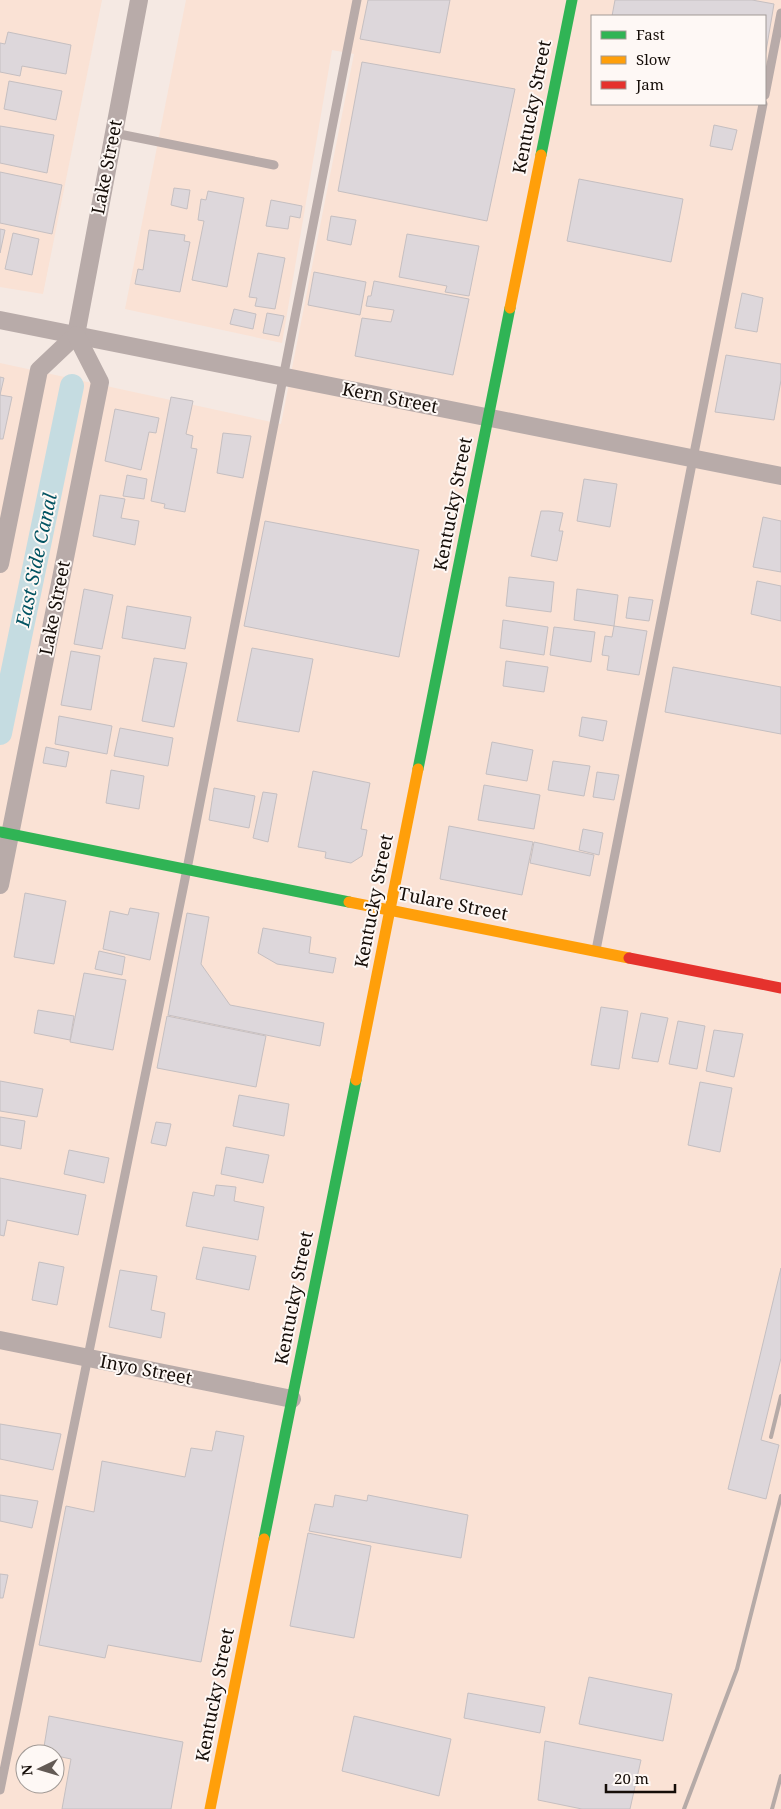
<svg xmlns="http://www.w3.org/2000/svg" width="781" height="1809" viewBox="0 0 781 1809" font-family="'Noto Serif',serif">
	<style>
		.built { fill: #fae2d5; fill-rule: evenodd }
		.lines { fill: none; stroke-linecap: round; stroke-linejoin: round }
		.canal { stroke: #c5dce1; stroke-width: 24 }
		.building { fill: #ddd7db; stroke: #c5bfc1 }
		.lane { stroke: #b8aba9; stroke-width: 9 }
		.street { stroke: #b8aba9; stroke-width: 18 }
		.fast { stroke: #30b455; stroke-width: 11 }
		.slow { stroke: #ff9f0a; stroke-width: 11 }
		.jam { stroke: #e5322d; stroke-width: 11 }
		.rail { stroke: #b5aaa7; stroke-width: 4 }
		.labels { text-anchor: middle; stroke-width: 4; stroke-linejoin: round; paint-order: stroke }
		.street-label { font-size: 18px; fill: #150d08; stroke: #fef8f5 }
		.water-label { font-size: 19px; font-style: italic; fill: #025362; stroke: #fef8f5 }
	</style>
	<rect width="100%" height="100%" fill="#f5e9e3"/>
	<g class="built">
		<path d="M0,0H102L43,294L0,287Z"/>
		<path d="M186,0H781V1809H0V363L281,424L354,54L332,50L282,343L125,309ZM592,16H765V104H592ZM25,1754H55V1784H25Z"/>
	</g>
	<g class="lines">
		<path class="canal" d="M0,733L72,386"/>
	</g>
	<g class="building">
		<path d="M368,0H450L440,53L360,39Z"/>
		<path d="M615,0H752L774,4L765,57V16H612Z"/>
		<path d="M8,32L71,45L66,74L22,66L20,76L0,72V43L5,44Z"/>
		<path d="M362,62L515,89L487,221L338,191Z"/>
		<path d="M9,81L62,91L56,120L4,109Z"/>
		<path d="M714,125L737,130L732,150L710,146Z"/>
		<path d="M0,126L54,135L47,173L0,163Z"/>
		<path d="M0,172L62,185L52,234L0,223Z"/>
		<path d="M579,179L683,199L671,262L567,241Z"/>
		<path d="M174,188L190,190L187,209L171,205Z"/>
		<path d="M208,191L244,198L227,287L192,280L204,221L198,220L201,199L206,200Z"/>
		<path d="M271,200L302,206L300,218L290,216L288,229L266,226Z"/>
		<path d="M331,216L356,220L351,245L327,240Z"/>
		<path d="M0,229L5,230L0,253Z"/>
		<path d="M149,230L185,235L184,241L190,242L180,292L135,284L138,269L143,270Z"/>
		<path d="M13,233L39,239L32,275L5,269Z"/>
		<path d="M407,234L479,246L469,296L445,292L447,286L399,277Z"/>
		<path d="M258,253L285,258L275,309L255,306L257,298L249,297Z"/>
		<path d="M314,272L366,282L360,315L308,305Z"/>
		<path d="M374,281L469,299L453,375L355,356L362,318L391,322L394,310L366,306L368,296H371Z"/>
		<path d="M742,293L763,298L757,332L735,328Z"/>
		<path d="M234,309L256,314L253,329L230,324Z"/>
		<path d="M267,313L284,316L279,336L263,333Z"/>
		<path d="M726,355L781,364V380L774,420L715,412Z"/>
		<path d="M0,377L4,378L0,395L12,397L3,439H0Z"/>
		<path d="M171,397L193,401L186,434L193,436L191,448L197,449L185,512L164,508L165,504L151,501Z"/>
		<path d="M115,409L159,418L156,433L149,432L141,470L105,461Z"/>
		<path d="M223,433L251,436L243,478L217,473Z"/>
		<path d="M127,475L147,479L144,499L123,496Z"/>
		<path d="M584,479L617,484L610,527L577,521Z"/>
		<path d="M100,495L125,499L121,518L139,521L135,545L93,536Z"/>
		<path d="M541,511H549L563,513L559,531H563L557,561L531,556Z"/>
		<path d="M763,517L781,521V572L753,567Z"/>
		<path d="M265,521L419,550L399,657L244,626Z"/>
		<path d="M509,577L554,582L551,612L506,606Z"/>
		<path d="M757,581L781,586V621L751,614Z"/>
		<path d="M84,589L113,595L102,649L74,644Z"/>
		<path d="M577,589L618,595L614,626L574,620Z"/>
		<path d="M629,597L653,600L649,621L626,618Z"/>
		<path d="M127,606L191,617L185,649L122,638Z"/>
		<path d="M503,620L548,627L544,655L500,648Z"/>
		<path d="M614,626L647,631L639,675L607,670L609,656L602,655L605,636L612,637Z"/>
		<path d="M554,627L595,632L591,662L550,655Z"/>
		<path d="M252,648L313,659L299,732L237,721Z"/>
		<path d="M71,651L100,656L91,710L61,705Z"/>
		<path d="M154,658L187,663L174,727L142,721Z"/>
		<path d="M506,661L548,667L544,692L503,686Z"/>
		<path d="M673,667L781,687V734L665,712Z"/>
		<path d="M59,716L112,726L107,754L55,744Z"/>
		<path d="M582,717L607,721L603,741L579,736Z"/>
		<path d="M120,728L173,738L168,766L114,756Z"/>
		<path d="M492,742L533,750L527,781L486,774Z"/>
		<path d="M46,747L69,752L66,767L43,763Z"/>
		<path d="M553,761L590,766L584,796L548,790Z"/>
		<path d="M111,770L144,776L139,809L106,803Z"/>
		<path d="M313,771L370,783L361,829L367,830L362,856L351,863L325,858L326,852L298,847Z"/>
		<path d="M597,772L619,775L614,800L593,797Z"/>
		<path d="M484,785L540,795L534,829L478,820Z"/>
		<path d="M214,788L255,796L249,828L209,820Z"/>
		<path d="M263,792L277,794L268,842L253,838Z"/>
		<path d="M449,826L533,842L522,895L440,879Z"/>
		<path d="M583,829L603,833L599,855L579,850Z"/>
		<path d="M534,842L594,855L590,876L530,863Z"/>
		<path d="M25,893L66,901L54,964L14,957Z"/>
		<path d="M130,908L159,913L150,960L103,949L110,911L128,915Z"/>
		<path d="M187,913L209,917L201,964L230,1005L324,1023L320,1046L168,1015Z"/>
		<path d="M263,928L311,937L309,953L336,958L333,973L277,964L258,953Z"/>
		<path d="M99,951L125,957L122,975L95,969Z"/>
		<path d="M84,973L126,980L113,1050L70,1042Z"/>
		<path d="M601,1007L628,1011L619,1069L591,1065Z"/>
		<path d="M38,1010L74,1016L70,1040L34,1033Z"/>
		<path d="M641,1013L668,1018L658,1062L632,1058Z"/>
		<path d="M167,1016L266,1036L256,1087L157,1068Z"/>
		<path d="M678,1021L705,1026L697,1069L669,1064Z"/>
		<path d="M714,1030L743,1034L734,1077L706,1071Z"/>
		<path d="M0,1081L43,1089L37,1117L0,1111Z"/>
		<path d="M700,1082L732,1088L720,1152L688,1145Z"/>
		<path d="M239,1095L289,1104L284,1136L233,1126Z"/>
		<path d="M0,1117L25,1121L21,1149L0,1145Z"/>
		<path d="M156,1122L171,1124L166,1146L151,1143Z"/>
		<path d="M226,1147L269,1155L263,1183L221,1174Z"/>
		<path d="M69,1150L109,1158L104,1183L64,1174Z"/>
		<path d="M0,1178L86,1195L78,1235L7,1220L4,1236L0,1235Z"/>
		<path d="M216,1185L236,1187L234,1201L264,1207L258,1240L186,1226L193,1192L214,1196Z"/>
		<path d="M203,1247L256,1256L249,1290L196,1279Z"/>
		<path d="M39,1262L64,1267L57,1305L32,1300Z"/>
		<path d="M781,1268V1358L761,1440L779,1445L766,1499L728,1489Z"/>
		<path d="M120,1270L157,1276L151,1310L165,1313L161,1338L109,1327Z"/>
		<path d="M0,1424L61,1434L53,1470L0,1459Z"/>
		<path d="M216,1431L244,1436L201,1662L108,1645L105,1658L39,1645L66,1506L94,1512L102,1461L185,1477L191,1448L212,1451Z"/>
		<path d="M0,1495L38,1501L32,1528L0,1521Z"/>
		<path d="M335,1495L367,1501L368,1495L468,1515L461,1558L309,1531L315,1504L333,1507Z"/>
		<path d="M308,1533L371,1546L354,1638L290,1626Z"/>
		<path d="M0,1574L8,1575L3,1598H0Z"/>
		<path d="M589,1677L672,1694L663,1741L579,1724Z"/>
		<path d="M468,1693L545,1707L540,1733L464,1718Z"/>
		<path d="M49,1716L183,1742L171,1809H62L71,1759L43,1753Z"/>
		<path d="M354,1716L451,1739L439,1796L342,1771Z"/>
		<path d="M545,1741L641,1760L630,1809H582L538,1800Z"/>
	</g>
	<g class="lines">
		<g class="lane">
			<path d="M765,95L781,13"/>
			<path d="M114,133L274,165"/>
			<path d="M596,950L763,104"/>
			<path d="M0,1790L187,869L357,0"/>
		</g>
		<g class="street">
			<path d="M0,320L781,476"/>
			<path d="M0,564L39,370L76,335L139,0"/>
			<path d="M0,885L100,382L76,335"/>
			<path d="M0,1340L292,1399"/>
		</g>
		<g class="fast">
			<path d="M541,155L572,0"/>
			<path d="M418,769L510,308"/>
			<path d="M0,832L349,902"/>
			<path d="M264,1539L356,1080"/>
		</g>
		<g class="slow">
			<path d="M510,308L541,155"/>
			<path d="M349,902L629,958"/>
			<path d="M356,1080L418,769"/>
			<path d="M210,1809L264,1539"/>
		</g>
		<path class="jam" d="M629,958L781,988"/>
		<g class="rail">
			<path d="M771,1437L781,1396"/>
			<path d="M684,1809L737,1669L781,1496"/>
			<path d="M772,1809L781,1776"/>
		</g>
	</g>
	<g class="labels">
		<g class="street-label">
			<text transform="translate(532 107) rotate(-79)" y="6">Kentucky Street</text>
			<text transform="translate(107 167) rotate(-79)" y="6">Lake Street</text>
			<text transform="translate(390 398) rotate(11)" y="6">Kern Street</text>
			<text transform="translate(453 504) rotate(-79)" y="6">Kentucky Street</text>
			<text transform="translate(55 608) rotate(-79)" y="6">Lake Street</text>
			<text transform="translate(374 901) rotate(-79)" y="6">Kentucky Street</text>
			<text transform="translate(453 904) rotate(11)" y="6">Tulare Street</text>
			<text transform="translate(294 1298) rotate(-79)" y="6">Kentucky Street</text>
			<text transform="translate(146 1370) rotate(11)" y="6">Inyo Street</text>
			<text transform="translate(215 1695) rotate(-79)" y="6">Kentucky Street</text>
		</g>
		<g class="water-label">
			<text transform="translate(36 560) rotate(-78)" y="7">East Side Canal</text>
		</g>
	</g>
	<rect x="591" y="15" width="175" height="90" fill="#fef8f5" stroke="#a19a96"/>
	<rect x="601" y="31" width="25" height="8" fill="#30b455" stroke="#a19a96"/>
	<text x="636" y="40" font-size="15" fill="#150d08">Fast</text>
	<rect x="601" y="56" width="25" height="8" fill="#ff9f0a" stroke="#a19a96"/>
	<text x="636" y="65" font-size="15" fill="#150d08">Slow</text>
	<rect x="601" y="81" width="25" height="8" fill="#e5322d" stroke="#a19a96"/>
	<text x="636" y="90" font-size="15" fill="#150d08">Jam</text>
	<g transform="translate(40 1769) rotate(265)"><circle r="24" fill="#fef8f5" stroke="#a19a96"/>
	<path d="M0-4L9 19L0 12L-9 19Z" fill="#635a55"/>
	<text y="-8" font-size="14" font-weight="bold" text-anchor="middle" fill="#150d08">N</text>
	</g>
	<path d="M606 1784v8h69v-8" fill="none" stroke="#150d08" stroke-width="2.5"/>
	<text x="614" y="1784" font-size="15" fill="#150d08" stroke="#fef8f5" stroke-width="4" paint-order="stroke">20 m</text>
</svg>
